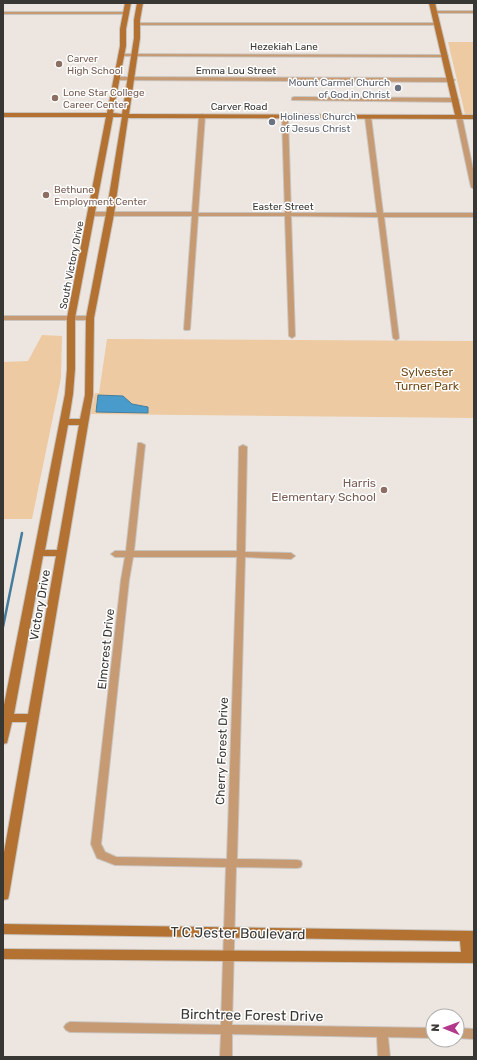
<svg xmlns="http://www.w3.org/2000/svg" width="477" height="1060" viewBox="0 0 477 1060" font-family="Rubik,sans-serif">
	<style>
		.green { fill: #edcaa2 }
		.water { fill: #489bcb; stroke: #447d9e }
		.lines { fill: none; stroke-linecap: round; stroke-linejoin: round }
		.stream { stroke: #447d9e; stroke-width: 2.5 }
		.street-casing { stroke: #c9c3be; stroke-width: 2 }
		.secondary-casing { stroke: #c9c3be; stroke-width: 2 }
		.street { fill: #c69a73; fill-rule: evenodd }
		.secondary { fill: #b37232; fill-rule: evenodd }
		.education-dot { fill: #8d6e63; stroke: #fff; stroke-width: 1.5 }
		.worship-dot { fill: #6b7280; stroke: #fff; stroke-width: 1.5 }
		.labels { text-anchor: middle; stroke-width: 3; stroke-linejoin: round; paint-order: stroke }
		.far-street-label { font-size: 10px; fill: #393734; stroke: #fff }
		.far-education-label { font-size: 10px; fill: #785e54; stroke: #fff; text-anchor: start }
		.far-worship-label { font-size: 10px; fill: #5b616d; stroke: #fff; text-anchor: end }
		.park-label { font-size: 12px; fill: #724d1a; stroke: #fff }
		.education-label { font-size: 12px; fill: #785e54; stroke: #fff; text-anchor: end }
		.street-label { font-size: 12px; fill: #393734; stroke: #fff }
		.near-street-label { font-size: 14px; fill: #393734; stroke: #fff }
	</style>
	<rect width="100%" height="100%" fill="#ede6e0"/>
	<g class="green">
		<path d="M448,42H474V114H465Z"/>
		<path d="M42,335L62,336L61,378L32,519H3V362L28,361Z"/>
		<path d="M107,339L474,341V418L91,414L95,393H99Z"/>
	</g>
	<path class="water" d="M98,395L123,396L132,404L148,407V413L96,412Z"/>
	<g class="lines">
		<path class="stream" d="M3,627L22,533"/>
		<defs>
			<g id="street">
				<path d="M434,11H474V13H432V11Z"/>
				<path d="M3,12H126L128,13L126,14H3Z"/>
				<path d="M137,23H437L439,24L437,25H135V24Z"/>
				<path d="M119,54L446,55L448,56L446,57L121,56L119,55Z"/>
				<path d="M117,77L452,78L455,80L452,82L115,80L114,79Z"/>
				<path d="M294,97L456,98L459,100L456,102L292,100V98Z"/>
				<path d="M202,114L205,116L198,213H285L282,117L285,115L288,117L291,213H377L365,117L368,115L371,117L383,213H474V217H384L399,338L398,339L396,340L393,338L378,217L291,216L295,336L292,338L289,336L285,216H198L190,329L189,330H185L184,329L192,216H91L88,214L91,212H192L199,116Z"/>
				<path d="M459,115L462,117L474,174V189L471,187L456,117Z"/>
				<path d="M3,316H90L93,318L90,320H3Z"/>
				<path d="M138,443H141L145,445L134,551H237L239,447L243,445L247,447L245,552L291,553L295,556L291,559L245,557L237,859L297,860L301,861L302,864L301,867L297,868L236,867L232,1025L433,1028V1038L388,1037L390,1057H378L377,1037L232,1034V1057H220L221,1034L70,1032L66,1030L64,1027L66,1024L70,1022L221,1025L226,867L115,865L97,858L91,844L121,580L125,557H115L111,554L115,551H126ZM133,557H237L227,859L116,857L105,852L101,844L129,580Z"/>
				<path d="M457,1028L474,1029V1039L457,1038Z"/>
			</g>
			<g id="secondary">
				<path d="M125,3H131L126,29V46L113,113L122,114L134,38V20L137,3H143L140,20V38L129,114L455,115L429,3H435L462,115H474V119L128,118L114,214L94,318L93,395L9,895L8,899L3,900V858L27,722H12L7,743L3,744V710L65,394L67,369V318L106,117H3V113H107L120,46V29ZM113,117H122L106,214L86,318L85,395L80,419H69L73,394L75,369V318ZM68,425H79L57,550H45ZM43,556H56L28,714H14Z"/>
				<path d="M3,924L474,931V963L3,959V949L461,952L460,941L3,934Z"/>
			</g>
		</defs>
		<use href="#street" class="street-casing"/>
		<use href="#secondary" class="secondary-casing"/>
		<use href="#street" class="street"/>
		<use href="#secondary" class="secondary"/>
	</g>
	<g class="education-dot">
		<circle cx="59" cy="64" r="4"/>
		<circle cx="55" cy="98" r="4"/>
		<circle cx="46" cy="195" r="4"/>
		<circle cx="384" cy="490" r="4"/>
	</g>
	<g class="worship-dot">
		<circle cx="398" cy="88" r="4"/>
		<circle cx="272" cy="122" r="4"/>
	</g>
	<g class="labels">
		<g class="far-street-label">
			<text x="284" y="50">Hezekiah Lane</text>
			<text x="236" y="74">Emma Lou Street</text>
			<text x="239" y="110">Carver Road</text>
			<text x="283" y="210">Easter Street</text>
			<text transform="translate(71 265) rotate(-79)" y="4">South Victory Drive</text>
		</g>
		<g class="far-education-label">
			<text x="67" y="62">Carver<tspan x="67" dy="12">High School</tspan></text>
			<text x="63" y="96">Lone Star College<tspan x="63" dy="12">Career Center</tspan></text>
			<text x="54" y="193">Bethune<tspan x="54" dy="12">Employment Center</tspan></text>
		</g>
		<g class="far-worship-label">
			<text x="390" y="86">Mount Carmel Church<tspan x="390" dy="12">of God in Christ</tspan></text>
			<text x="280" y="120" text-anchor="start">Holiness Church<tspan x="280" dy="12">of Jesus Christ</tspan></text>
		</g>
		<g class="park-label">
			<text x="427" y="376">Sylvester<tspan x="427" dy="14">Turner Park</tspan></text>
		</g>
		<g class="education-label">
			<text x="376" y="487">Harris<tspan x="376" dy="14">Elementary School</tspan></text>
		</g>
		<g class="street-label">
			<text transform="translate(40 605) rotate(-80)" y="4">Victory Drive</text>
			<text transform="translate(106 649) rotate(-84)" y="4">Elmcrest Drive</text>
			<text transform="translate(222 751) rotate(-88)" y="4">Cherry Forest Drive</text>
		</g>
		<g class="near-street-label">
			<text transform="translate(238 933) rotate(1)" y="5">T C Jester Boulevard</text>
			<text transform="translate(252 1015) rotate(1)" y="5">Birchtree Forest Drive</text>
		</g>
	</g>
	<rect width="477" height="1060" fill="none" stroke="#393734" stroke-width="8"/>
	<g transform="translate(445 1028) rotate(271)"><circle r="19" fill="#ffffff" stroke="#b0afae"/>
	<path d="M0-3L7 15L0 10L-7 15Z" fill="#b1388b"/>
	<text y="-6" font-size="11" font-weight="bold" text-anchor="middle" fill="#393734">N</text>
	</g>
</svg>
